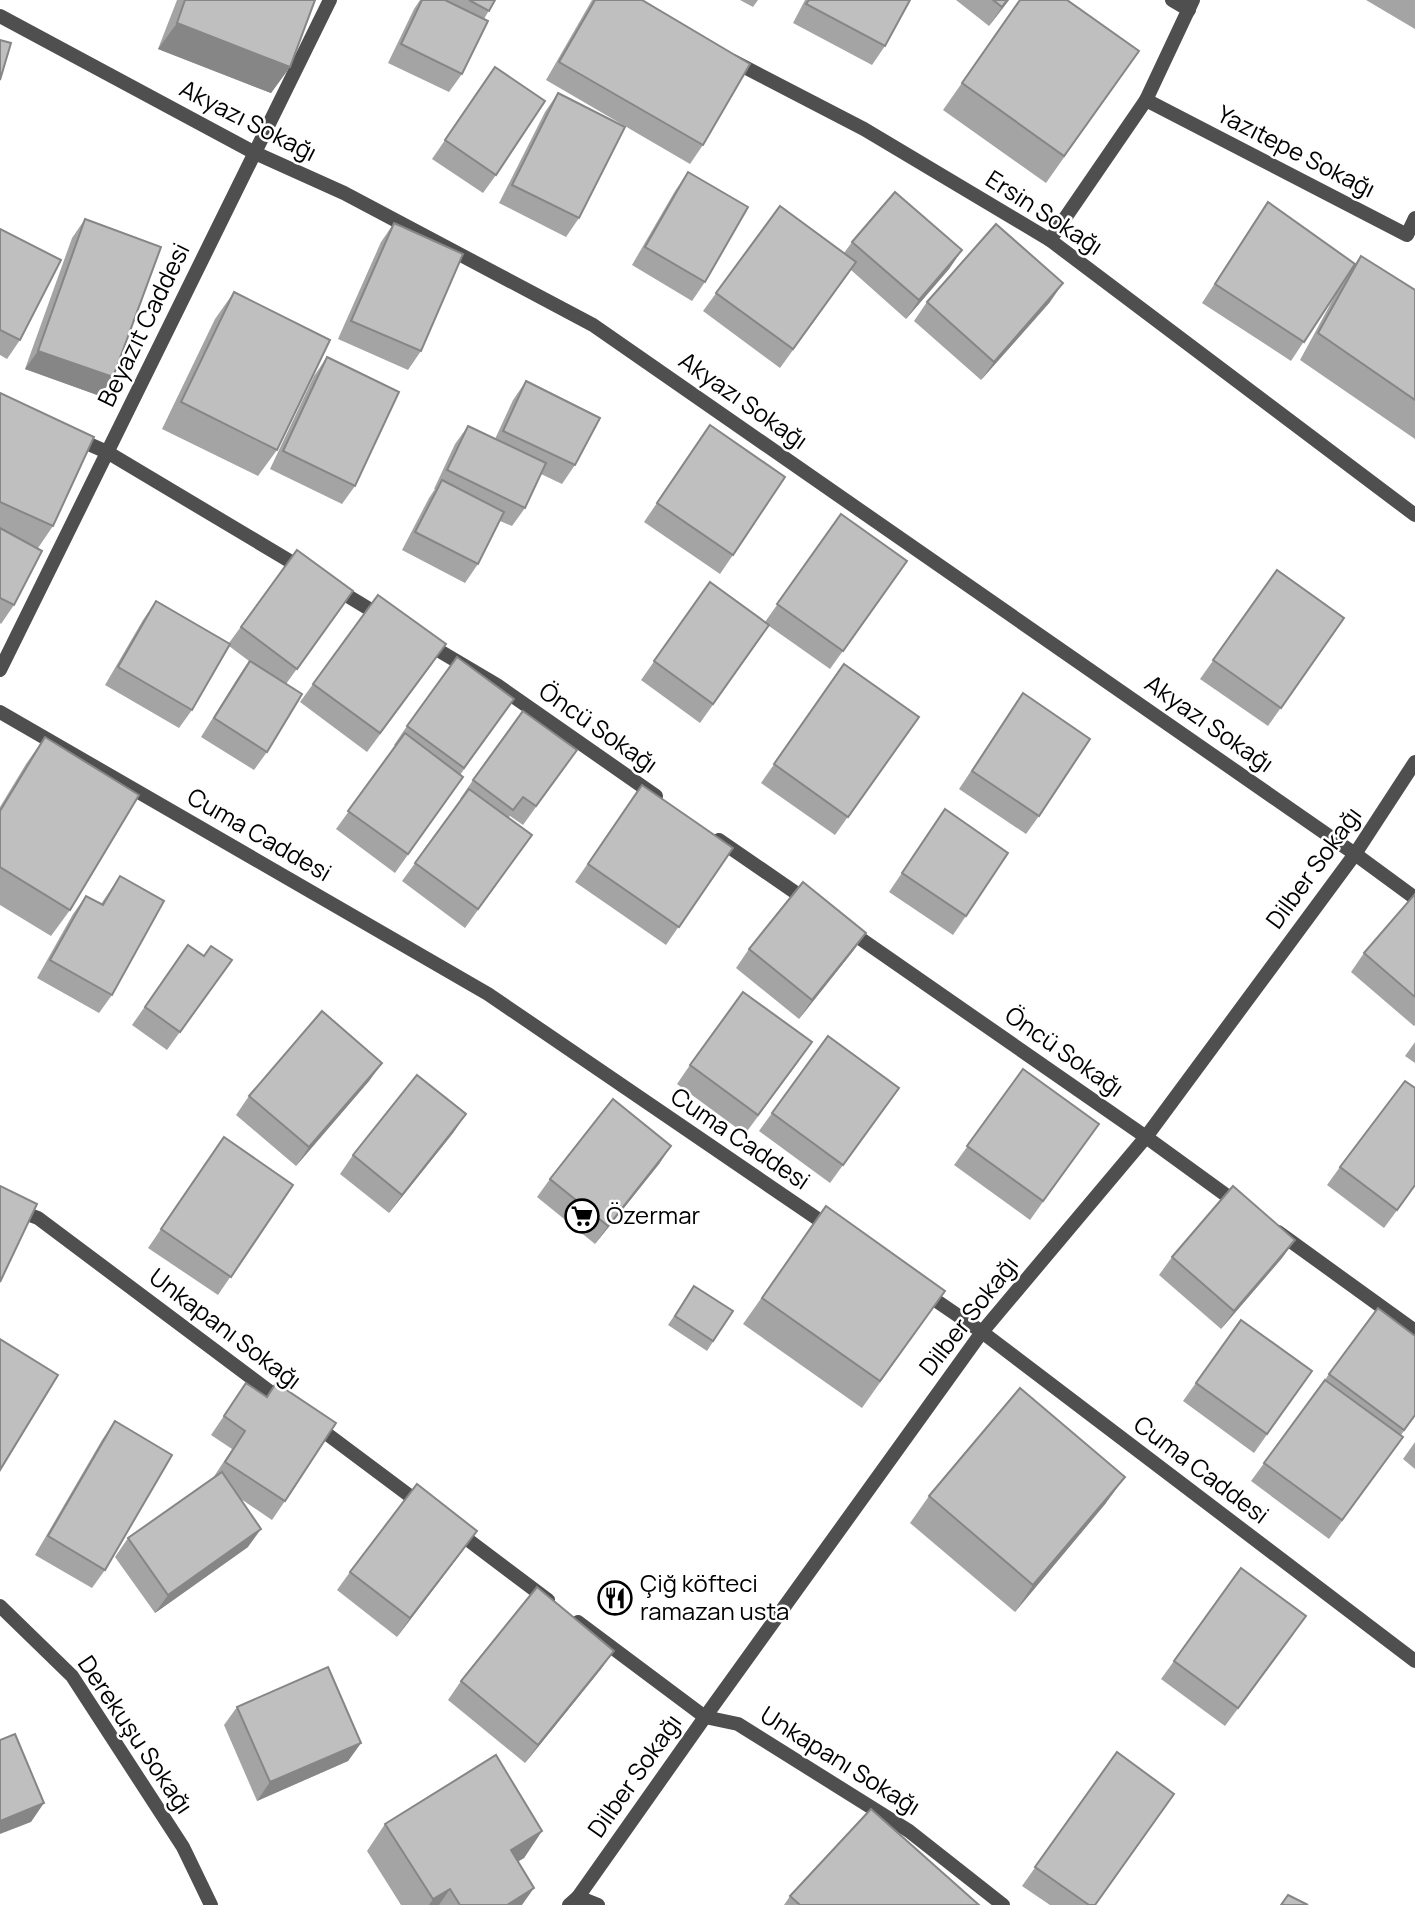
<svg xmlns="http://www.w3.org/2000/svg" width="1415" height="1905" viewBox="0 0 1415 1905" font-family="Manrope,sans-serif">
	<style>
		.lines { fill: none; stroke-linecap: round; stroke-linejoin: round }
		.minor { stroke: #4f4f4f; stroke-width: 14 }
		.wall { fill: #a4a4a4 }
		.shaded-wall { fill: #868686 }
		.building { fill: #bfbfbf; stroke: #868686; stroke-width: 2 }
		.labels { text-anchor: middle; stroke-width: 5; stroke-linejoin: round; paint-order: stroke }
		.street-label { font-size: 24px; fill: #000; stroke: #fff }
		.poi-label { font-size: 24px; fill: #000; stroke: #fff; text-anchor: start }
	</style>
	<rect width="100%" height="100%" fill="#fff"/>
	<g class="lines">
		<g class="minor">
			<path d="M1172,0L1189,10"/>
			<path d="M0,16L255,153L344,193L593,325L1355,854L1415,898"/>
			<path d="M733,61L864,129L1050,240L1415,515"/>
			<path d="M1146,100L1407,235L1415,218"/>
			<path d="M1050,240L1146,100L1193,0"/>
			<path d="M75,438L107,452L303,569"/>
			<path d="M333,587L384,618"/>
			<path d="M426,643L497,685L656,796"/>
			<path d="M0,670L330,0"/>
			<path d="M0,712L488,994L831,1228"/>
			<path d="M719,840L809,902"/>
			<path d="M848,930L1146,1137L1241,1206"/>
			<path d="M0,1204L38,1218L285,1403"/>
			<path d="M1278,1232L1415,1331"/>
			<path d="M922,1291L982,1332L1415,1661"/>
			<path d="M315,1425L422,1505"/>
			<path d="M455,1530L548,1600"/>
			<path d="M0,1606L72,1676L183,1847L211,1905"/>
			<path d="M578,1622L705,1717L738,1724L909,1831L1003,1905"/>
			<path d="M578,1897L598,1905"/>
			<path d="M569,1905L578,1897L705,1717L982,1332L1146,1137L1355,854L1415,762"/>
		</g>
	</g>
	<g class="wall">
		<path d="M177,0H315L290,67L271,93L158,49Z"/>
		<path d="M420,0H495L484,19L462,74L449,92L388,63L414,9Z"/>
		<path d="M592,0H642L703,145L690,164L546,80Z"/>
		<path d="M740,0H758L753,7Z"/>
		<path d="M805,0H910L885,46L872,65L793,23Z"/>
		<path d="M956,0H1009L989,26Z"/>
		<path d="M1020,0L1139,51L1046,183L943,110Z"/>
		<path d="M1366,0H1415V29Z"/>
		<path d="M495,67L496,175L483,193L432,159Z"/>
		<path d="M558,93L579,218L566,237L499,203L545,112Z"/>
		<path d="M688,172L705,282L692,301L632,265L675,191Z"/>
		<path d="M1268,202L1355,264L1361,256L1415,290V439L1300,360L1338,290L1291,361L1202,303Z"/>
		<path d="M780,206L844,253L852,242L962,250L949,269L906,319L851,270L780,368L703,311Z"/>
		<path d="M85,219L113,377L100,396L25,369L72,238Z"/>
		<path d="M394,223L421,351L408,370L338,339L381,242Z"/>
		<path d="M0,229L20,340L7,359L0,355Z"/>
		<path d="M234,292L277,450L258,476L162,429L215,319Z"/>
		<path d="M927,302H1050L981,380L914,321Z"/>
		<path d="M327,357L355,486L342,504L270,469L314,376Z"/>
		<path d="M526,381L575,465L562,484L541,474L525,508L512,526L500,521L478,564L465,583L402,550L429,498L435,489H434L455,444L468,426L495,439L513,400Z"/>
		<path d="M0,393L53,526L38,548L14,605L1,624L0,623Z"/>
		<path d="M710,425L733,555L720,574L644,522Z"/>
		<path d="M841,514L907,561L830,669L769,626L700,723L641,680L710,582L765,622Z"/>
		<path d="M297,550L353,591L286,684L267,752L254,770L201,737L237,679L249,661L229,646L192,710L179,728L105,685L143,620L156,601L229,643Z"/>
		<path d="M1277,570L1344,618L1268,726L1200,679Z"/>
		<path d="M433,663L367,752L300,702L313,684Z"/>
		<path d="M844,664L919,717L835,835L761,783Z"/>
		<path d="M1023,693L1039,816L1026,834L959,789Z"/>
		<path d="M514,699L460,775L463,777L395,873L336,829L396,746L394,745L407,726Z"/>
		<path d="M45,737L70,910L51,936L0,905V807L26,764Z"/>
		<path d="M577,750L523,825L510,816L508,818L532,835L465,928L402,881L461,800L460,799L473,780Z"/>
		<path d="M642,785L733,848L666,945L575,882Z"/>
		<path d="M945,809L966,916L953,935L889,892Z"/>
		<path d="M120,876L112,995L99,1013L37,978L73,914L86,896L101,904Z"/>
		<path d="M1415,894V1025L1414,1026L1351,972L1364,953Z"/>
		<path d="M866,933L853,951L799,1019L736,968L749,949Z"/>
		<path d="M188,945L204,956L232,960L167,1050L132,1025Z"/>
		<path d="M828,1036L899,1088L830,1183L759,1131Z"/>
		<path d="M1415,1042V1063L1405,1056Z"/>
		<path d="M799,1061L745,1134L677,1084L690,1065Z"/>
		<path d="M382,1063L369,1081L296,1166L236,1115L249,1096Z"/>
		<path d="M1023,1069L1099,1124L1030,1220L954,1165Z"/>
		<path d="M466,1114L453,1133L389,1213L340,1174L353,1155Z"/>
		<path d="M224,1137L293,1185L218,1295L148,1248Z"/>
		<path d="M671,1146L659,1164L595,1244L537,1197L550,1179Z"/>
		<path d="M1340,1167L1415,1186L1384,1228L1327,1185Z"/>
		<path d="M826,1206L945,1291L862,1408L743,1324Z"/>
		<path d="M1295,1240L1282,1258L1221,1329L1159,1275L1172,1257Z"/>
		<path d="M694,1286L733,1311L707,1351L668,1325Z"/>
		<path d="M1241,1320L1312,1371L1254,1453L1183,1401Z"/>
		<path d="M1329,1374L1415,1416L1401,1435L1403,1437L1329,1539L1251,1481Z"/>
		<path d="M246,1383L285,1501L272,1520L241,1499L248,1547L155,1613L115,1557L128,1538L213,1478L232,1449L211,1435Z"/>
		<path d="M115,1421L105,1570L92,1588L35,1555L102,1440Z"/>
		<path d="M1415,1442V1469L1403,1459Z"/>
		<path d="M929,1496L1106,1503L1015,1612L910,1523Z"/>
		<path d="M464,1549L397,1637L337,1590L350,1572Z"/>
		<path d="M1293,1635L1225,1726L1161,1679L1174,1661Z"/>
		<path d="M601,1669L525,1763L448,1700L461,1681Z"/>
		<path d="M237,1707L361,1743L348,1761L257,1801L224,1725Z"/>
		<path d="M1117,1752L1095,1905H1050L1022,1886Z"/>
		<path d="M385,1824L542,1831L524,1858L518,1861L522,1905H401L367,1851Z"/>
		<path d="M790,1896L979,1905H784Z"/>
	</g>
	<g class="shaded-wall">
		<path d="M1007,0H1009L989,26Z"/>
		<path d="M177,23L290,67L271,93L158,49Z"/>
		<path d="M962,250L949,269L906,319L919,300Z"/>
		<path d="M1063,283L1050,302L981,380L994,362Z"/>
		<path d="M38,351L113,377L100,396L25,369Z"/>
		<path d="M866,933L853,951L799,1019L812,1000Z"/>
		<path d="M382,1063L369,1081L296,1166L309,1147Z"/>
		<path d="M466,1114L453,1133L389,1213L402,1195Z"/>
		<path d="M671,1146L659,1164L595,1244L608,1226Z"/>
		<path d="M1295,1240L1282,1258L1221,1329L1234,1311Z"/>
		<path d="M1125,1477L1106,1503L1015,1612L1033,1585Z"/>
		<path d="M261,1529L248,1547L155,1613L168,1595Z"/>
		<path d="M477,1531L464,1549L397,1637L410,1618Z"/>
		<path d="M614,1651L601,1669L525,1763L538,1745Z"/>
		<path d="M361,1743L348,1761L257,1801L270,1782Z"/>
		<path d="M44,1803L31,1822L0,1834V1821Z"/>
		<path d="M542,1831L524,1858L493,1877L511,1850Z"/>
		<path d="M534,1888L522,1905H507Z"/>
		<path d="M450,1889L439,1905H429L433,1899Z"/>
	</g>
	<g class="building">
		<path d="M185,0H315L290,67L177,23Z"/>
		<path d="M422,0H445L488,21L462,74L401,44Z"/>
		<path d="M469,0H495L489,11Z"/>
		<path d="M595,0H642L750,64L703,145L559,62Z"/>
		<path d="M809,0H910L885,46L806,4Z"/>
		<path d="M993,0H1007L1002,7Z"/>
		<path d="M1020,0H1067L1139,51L1064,156L962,83Z"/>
		<path d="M0,40L11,43L0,80Z"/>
		<path d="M495,67L545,101L496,175L445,140Z"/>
		<path d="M558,93L625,127L579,218L512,185Z"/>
		<path d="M688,172L748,207L705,282L645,247Z"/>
		<path d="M895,192L962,250L919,300L852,242Z"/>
		<path d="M1268,202L1355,264L1304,342L1215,284Z"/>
		<path d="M780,206L856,262L793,349L716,293Z"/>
		<path d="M85,219L161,247L113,377L38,351Z"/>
		<path d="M394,223L463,254L421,351L351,321Z"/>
		<path d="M996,224L1063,283L994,362L927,302Z"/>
		<path d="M0,229L61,260L20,340L0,330Z"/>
		<path d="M1361,256L1415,290V400L1318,333Z"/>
		<path d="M234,292L330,340L277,450L181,402Z"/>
		<path d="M327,357L399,392L355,486L283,451Z"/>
		<path d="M526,381L600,418L575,465L503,431Z"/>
		<path d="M0,393L94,437L53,526L0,502Z"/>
		<path d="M710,425L785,477L733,555L657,503Z"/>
		<path d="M468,426L546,463L525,508L447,470Z"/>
		<path d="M442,480L504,512L478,564L415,532Z"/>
		<path d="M841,514L907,561L843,651L777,604Z"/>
		<path d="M0,528L42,551L14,605L0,598Z"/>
		<path d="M297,550L353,591L297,669L241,627Z"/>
		<path d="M1277,570L1344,618L1281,708L1213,660Z"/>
		<path d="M710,582L769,625L713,704L654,661Z"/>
		<path d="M378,595L446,644L380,733L313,684Z"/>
		<path d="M156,601L230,644L192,710L118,667Z"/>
		<path d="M457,657L514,699L464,768L407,726Z"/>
		<path d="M250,661L302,694L267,752L214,718Z"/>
		<path d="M844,664L919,717L848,817L774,764Z"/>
		<path d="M1023,693L1090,739L1039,816L972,771Z"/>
		<path d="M523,711L577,750L536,806L523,797L513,810L473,780Z"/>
		<path d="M405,733L463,777L408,854L348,811Z"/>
		<path d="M45,737L139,795L70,910L0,867V811Z"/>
		<path d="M642,785L733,848L679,927L588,864Z"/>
		<path d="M469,789L532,835L478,909L415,863Z"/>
		<path d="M945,809L1008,853L966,916L902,873Z"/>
		<path d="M120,876L164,901L112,995L50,960L86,896L103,905Z"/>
		<path d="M803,882L866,933L812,1000L749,949Z"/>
		<path d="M1415,894V997L1364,953Z"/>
		<path d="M188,945L204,956L211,946L232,960L180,1032L145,1007Z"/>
		<path d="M743,992L812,1042L758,1115L690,1065Z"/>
		<path d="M322,1011L382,1063L309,1147L249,1096Z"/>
		<path d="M828,1036L899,1088L843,1165L772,1113Z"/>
		<path d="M1023,1069L1099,1124L1043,1201L967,1146Z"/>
		<path d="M417,1075L466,1114L402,1195L353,1155Z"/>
		<path d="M1405,1081L1415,1088V1185L1397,1210L1340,1167Z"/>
		<path d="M613,1099L671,1146L608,1226L550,1179Z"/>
		<path d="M224,1137L293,1185L231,1277L161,1229Z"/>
		<path d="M0,1186L37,1204L0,1282Z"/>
		<path d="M1233,1186L1295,1240L1234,1311L1172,1257Z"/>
		<path d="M826,1206L945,1291L880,1381L762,1298Z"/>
		<path d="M694,1286L733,1311L713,1341L675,1316Z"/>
		<path d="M1378,1308L1415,1336V1415L1404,1430L1329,1374Z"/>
		<path d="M1241,1320L1312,1371L1267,1434L1196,1383Z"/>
		<path d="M0,1339L58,1375L0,1470Z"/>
		<path d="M1325,1380L1403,1437L1342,1520L1264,1463Z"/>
		<path d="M246,1383L267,1397L276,1383L336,1423L285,1501L225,1462L245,1431L224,1416Z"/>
		<path d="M1020,1388L1125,1477L1033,1585L929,1496Z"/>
		<path d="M115,1421L172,1455L105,1570L48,1536Z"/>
		<path d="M222,1472L261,1529L168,1595L128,1538Z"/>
		<path d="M417,1484L477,1531L410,1618L350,1572Z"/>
		<path d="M1241,1568L1306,1616L1238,1708L1174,1661Z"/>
		<path d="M537,1587L614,1651L538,1745L461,1681Z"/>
		<path d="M328,1667L361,1743L270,1782L237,1707Z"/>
		<path d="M15,1734L44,1803L0,1821V1740Z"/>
		<path d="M1117,1752L1174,1794L1095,1905H1089L1035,1867Z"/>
		<path d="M496,1755L542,1831L511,1850L534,1888L507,1905H460L450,1889L433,1899L385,1824Z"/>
		<path d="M871,1809L979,1905H800L790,1896Z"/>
		<path d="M1288,1895L1308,1905H1281Z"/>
	</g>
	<defs>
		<symbol id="supermarket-ring" viewBox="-11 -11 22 22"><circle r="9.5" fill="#fff" stroke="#000" stroke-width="1.5"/><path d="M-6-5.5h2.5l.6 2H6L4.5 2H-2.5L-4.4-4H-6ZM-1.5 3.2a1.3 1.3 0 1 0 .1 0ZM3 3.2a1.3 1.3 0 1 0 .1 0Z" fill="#000"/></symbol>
		<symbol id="restaurant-ring" viewBox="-11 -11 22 22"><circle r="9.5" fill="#fff" stroke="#000" stroke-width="1.5"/><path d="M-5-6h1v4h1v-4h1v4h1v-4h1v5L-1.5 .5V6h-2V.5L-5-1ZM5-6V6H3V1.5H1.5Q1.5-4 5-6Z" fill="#000"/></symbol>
	</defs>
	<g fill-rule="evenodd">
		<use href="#supermarket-ring" x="563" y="1197" width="38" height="38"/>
		<use href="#restaurant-ring" x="596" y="1579" width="38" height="38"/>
	</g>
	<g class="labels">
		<g class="street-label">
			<text transform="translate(248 121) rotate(27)" y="8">Akyazı Sokağı</text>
			<text transform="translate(1296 152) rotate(27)" y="8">Yazıtepe Sokağı</text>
			<text transform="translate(1044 213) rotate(33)" y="8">Ersin Sokağı</text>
			<text transform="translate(144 325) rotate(-64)" y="8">Beyazıt Caddesi</text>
			<text transform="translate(743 401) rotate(35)" y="8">Akyazı Sokağı</text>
			<text transform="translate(1209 724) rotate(35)" y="8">Akyazı Sokağı</text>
			<text transform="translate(598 728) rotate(35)" y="8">Öncü Sokağı</text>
			<text transform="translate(259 835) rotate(30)" y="8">Cuma Caddesi</text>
			<text transform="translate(1314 868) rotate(-54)" y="8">Dilber Sokağı</text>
			<text transform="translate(1064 1052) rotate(35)" y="8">Öncü Sokağı</text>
			<text transform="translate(740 1139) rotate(34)" y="8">Cuma Caddesi</text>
			<text transform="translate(969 1316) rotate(-52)" y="8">Dilber Sokağı</text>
			<text transform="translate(225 1329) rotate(37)" y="8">Unkapanı Sokağı</text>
			<text transform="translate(1201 1470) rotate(37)" y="8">Cuma Caddesi</text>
			<text transform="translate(135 1735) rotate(56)" y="8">Derekuşu Sokağı</text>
			<text transform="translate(840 1761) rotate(32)" y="8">Unkapanı Sokağı</text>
			<text transform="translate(635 1776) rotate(-55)" y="8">Dilber Sokağı</text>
		</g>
		<g class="poi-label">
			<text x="606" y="1224">Özermar</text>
			<text x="640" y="1592">Çiğ köfteci<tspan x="640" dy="28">ramazan usta</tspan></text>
		</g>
	</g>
</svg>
